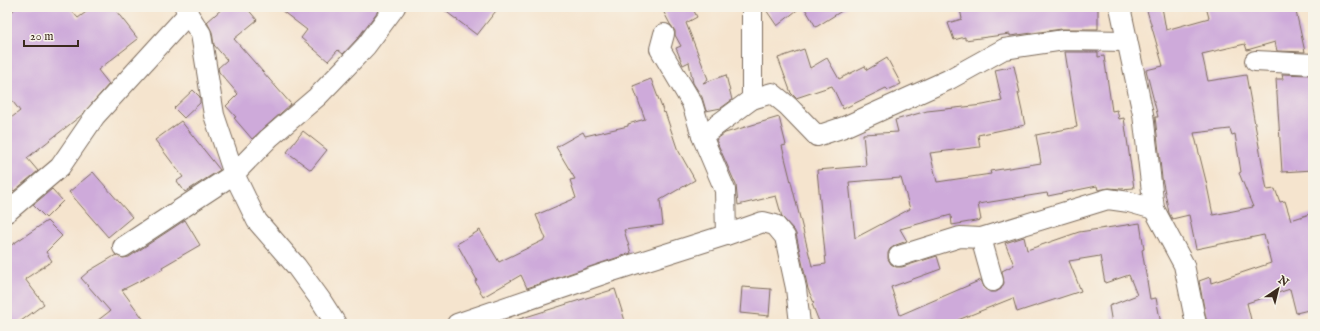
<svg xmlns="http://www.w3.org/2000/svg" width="1320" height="331" viewBox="0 0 1320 331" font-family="'IM FELL English',serif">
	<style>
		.building { fill: #ceaada; fill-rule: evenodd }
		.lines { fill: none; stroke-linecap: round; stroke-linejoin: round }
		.street-casing { stroke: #7c6b5c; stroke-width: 22 }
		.street { stroke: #fff; stroke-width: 20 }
	</style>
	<rect width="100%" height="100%" fill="#f7f3e8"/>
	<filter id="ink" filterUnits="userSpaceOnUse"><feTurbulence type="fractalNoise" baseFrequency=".025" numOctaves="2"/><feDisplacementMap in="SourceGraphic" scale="8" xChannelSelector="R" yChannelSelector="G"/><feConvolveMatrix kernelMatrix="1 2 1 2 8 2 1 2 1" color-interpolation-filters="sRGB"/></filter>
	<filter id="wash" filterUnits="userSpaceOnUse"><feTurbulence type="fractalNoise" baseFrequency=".012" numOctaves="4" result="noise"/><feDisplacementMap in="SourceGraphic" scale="16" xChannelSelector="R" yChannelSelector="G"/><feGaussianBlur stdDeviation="0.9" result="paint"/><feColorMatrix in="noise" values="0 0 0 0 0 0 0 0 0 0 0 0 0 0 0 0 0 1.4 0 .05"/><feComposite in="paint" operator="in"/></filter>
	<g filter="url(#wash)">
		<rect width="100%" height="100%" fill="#f5e4ce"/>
		<g id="blocks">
			<g class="building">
				<path d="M17,7H68L78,18L93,7H113L138,39L98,70L109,84L83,114L27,158L38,171L14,191L7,183V121L20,111L7,94V16Z"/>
				<path d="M224,7H246L257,20L234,39L291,104L252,139L234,118L236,117L226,106L238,94L219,72L218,68L227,60L214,45L212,32L207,22Z"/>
				<path d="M277,7H381L357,39L343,54L338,50L328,61L301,38L307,30Z"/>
				<path d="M440,7H499L477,35Z"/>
				<path d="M661,7H692L697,17L686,23L708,79L703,83L726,75L732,100L721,108L706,111L702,97L693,83L689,62L683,65L676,48L681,46L675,35V31L670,24Z"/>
				<path d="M764,7H801L777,26Z"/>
				<path d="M804,7H848L816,27Z"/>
				<path d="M976,7H996V9L1014,7L1098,8V29H1062L1010,36V34L965,40V37L954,40L948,23L962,19L960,9Z"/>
				<path d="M1146,7H1162L1166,30L1209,18L1206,7H1295L1305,52L1277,51L1275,42L1247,50L1245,44L1202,54L1208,81L1246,75L1267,190L1275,189L1280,202L1285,201L1291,220L1313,213V309L1296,313L1290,289L1247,303L1252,324H1207L1199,281L1210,277L1211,283L1271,263L1264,235L1196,249L1189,215L1172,219L1169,213L1162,178L1155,117H1158L1146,70L1163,66ZM1230,129L1232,135L1235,134L1241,172L1239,173L1253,207L1213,215L1206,181L1194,133Z"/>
				<path d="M804,49L810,68L827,58L839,79L865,66L867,70L887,58L901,84L888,90L886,88L843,109L832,86L796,98L791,93L778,58Z"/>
				<path d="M1065,52H1098V57L1104,56L1112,111L1117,110L1119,119L1124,118L1134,188L1121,189L1109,188L1098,190L1097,186L1048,196L1047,193L978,204L981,220L952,225L951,215L900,229L907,241L896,245L890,249L888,253V259L891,264L896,267H902L937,256L941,269L891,287L900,315L981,280L985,289L990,292H996L1001,289L1004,283L1002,271L1014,265L1005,243L1024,237L1027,250L1079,232L1140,223L1144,249L1142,250L1150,299L1156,298L1161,324H1112L1109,306L1137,295L1129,275L1105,283L1100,256L1069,261L1081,291L1017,312L1013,298L958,320L960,324H820L812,304L814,303L808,289L796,234L794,230L782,217L776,196L738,205L736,185L716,140L725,133L779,117L786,145L782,146L812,266L826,264L817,170L866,166L863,134L898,132L895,120L927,111L983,105L1002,101L995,70L1014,66L1020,93H1018L1025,125L978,135L980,147L930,153L937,182L991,174L990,171L1041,163L1036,135L1077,127ZM901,178L910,209L855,238L849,182Z"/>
				<path d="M1282,74L1310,75V77H1313V170L1282,172L1276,79H1283Z"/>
				<path d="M651,79L664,113L665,112L677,148L695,180L660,200L663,225L624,230L631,253L527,288L521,275L483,297L475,281L477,280L457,244L480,230L499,262L546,239L536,215L576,198L570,180L575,179L556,147L583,132L585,136L628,126V124L645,119L633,86Z"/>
				<path d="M193,90L200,97V103L184,118L174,108Z"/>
				<path d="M181,121L220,170L185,192L177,181L183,177L155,140Z"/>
				<path d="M303,131L327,150L311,170L287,152Z"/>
				<path d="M93,172L132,217L108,237L69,192Z"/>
				<path d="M52,189L63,201L46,218L33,205Z"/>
				<path d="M185,220L200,245L162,267L163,269L122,290L147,324H93L110,311L81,278L89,271L116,255L123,258L129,257Z"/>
				<path d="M47,221L62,236L46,252L52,261L25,279L44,304L17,324H7V248Z"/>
				<path d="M742,287L771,289L769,316L740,313Z"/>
				<path d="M615,289L626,324H514L513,321Z"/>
			</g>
		</g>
	</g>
	<g filter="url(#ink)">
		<use href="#blocks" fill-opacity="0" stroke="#7c6b5c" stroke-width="1"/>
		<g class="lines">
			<defs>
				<g id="street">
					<path d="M185,7L188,14L201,34L214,115L234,174L257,221L296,266L320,299L336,324"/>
					<path d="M1120,7L1143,114L1154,209L1184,265L1196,324"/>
					<path d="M664,34L660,49L692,103L702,136L725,190L726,235"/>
					<path d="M1255,61L1313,64"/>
					<path d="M752,99L772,93L788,106L817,136L844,127L948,80L1004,49L1064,40L1127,41"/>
					<path d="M702,136L752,99V7"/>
					<path d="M7,212L60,167L95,116L188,14"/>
					<path d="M981,238L993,281"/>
					<path d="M123,247L234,174L269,138L317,97L347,66L366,46L395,7"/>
					<path d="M899,256L960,237L981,238L1108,199L1129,202L1154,209"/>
					<path d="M457,324L606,273L726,235L763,222L775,225L785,237L796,288L800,324"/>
				</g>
			</defs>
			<use href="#street" class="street-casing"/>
			<use href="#street" class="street"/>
		</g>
	</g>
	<rect width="1320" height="331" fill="none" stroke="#f7f3e8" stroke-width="24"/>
	<g transform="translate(1278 289) rotate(35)" stroke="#f7f3e8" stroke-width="3" paint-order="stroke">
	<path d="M0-3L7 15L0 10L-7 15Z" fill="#3b2a1e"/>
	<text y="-6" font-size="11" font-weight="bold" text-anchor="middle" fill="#3b2a1e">N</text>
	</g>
	<path d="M24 40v6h54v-6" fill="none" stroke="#3b2a1e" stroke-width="2"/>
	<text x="30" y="40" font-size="12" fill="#3b2a1e" stroke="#f7f3e8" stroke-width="3" paint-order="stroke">20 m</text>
</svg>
